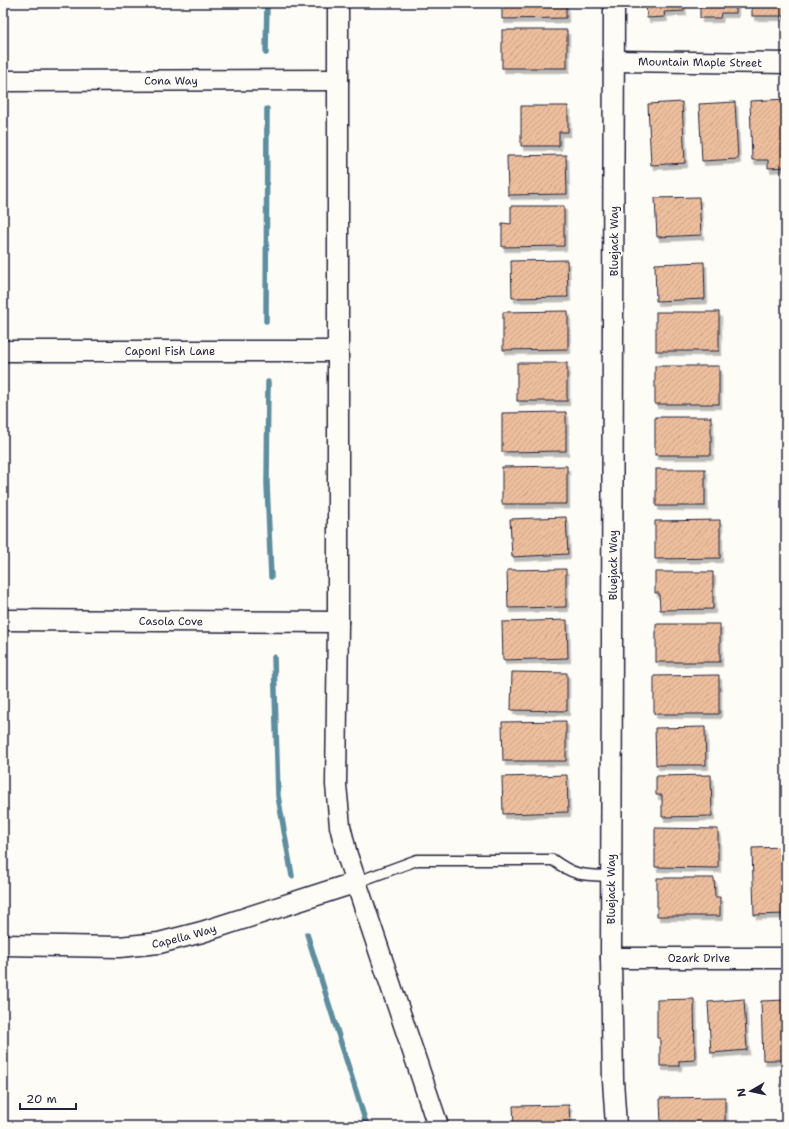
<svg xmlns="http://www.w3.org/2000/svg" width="789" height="1129" viewBox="0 0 789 1129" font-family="'Shantell Sans',sans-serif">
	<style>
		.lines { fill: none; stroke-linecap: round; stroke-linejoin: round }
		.stream { stroke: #5d8d9e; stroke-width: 5.5 }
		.building { fill: url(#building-hatch); stroke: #22223b; filter: url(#shadow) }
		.lane-casing { stroke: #22223b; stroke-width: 13 }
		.street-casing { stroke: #22223b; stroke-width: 23 }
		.lane { stroke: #fdfcf7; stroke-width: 10 }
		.street { stroke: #fdfcf7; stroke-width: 20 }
		.labels { text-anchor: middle; stroke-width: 4; stroke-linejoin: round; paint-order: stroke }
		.street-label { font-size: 11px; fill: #22223b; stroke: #fdfcf7 }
	</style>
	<defs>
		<pattern id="building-hatch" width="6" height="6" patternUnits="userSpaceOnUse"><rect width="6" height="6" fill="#edbe9d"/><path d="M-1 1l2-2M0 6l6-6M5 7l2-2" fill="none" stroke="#cba388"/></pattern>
		<filter id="shadow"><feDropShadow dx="2.5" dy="4.5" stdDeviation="0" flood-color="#0004"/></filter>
	</defs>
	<rect width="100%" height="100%" fill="#fdfcf7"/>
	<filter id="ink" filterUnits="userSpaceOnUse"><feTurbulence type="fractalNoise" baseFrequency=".025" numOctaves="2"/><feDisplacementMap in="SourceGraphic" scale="8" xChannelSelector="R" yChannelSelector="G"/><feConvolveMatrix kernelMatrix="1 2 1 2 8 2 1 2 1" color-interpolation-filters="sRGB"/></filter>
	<g filter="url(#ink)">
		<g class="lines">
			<g class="stream">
				<path d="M266,53L267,3"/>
				<path d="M266,321L267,109"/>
				<path d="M268,382L267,484L271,577"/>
				<path d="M274,657L278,796L292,876"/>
				<path d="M307,934L366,1123"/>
			</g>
		</g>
		<g class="building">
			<path d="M502,3H566V18L502,19Z"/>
			<path d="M646,3H683L684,11L664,12L665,17L647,18Z"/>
			<path d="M700,3H736V13H721L720,18H700Z"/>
			<rect x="752" y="3" width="34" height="13"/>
			<rect x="502" y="30" width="65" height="38"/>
			<path d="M786,99V167L768,168V160H752L750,101Z"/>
			<path d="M682,102L685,163L651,165L648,104Z"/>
			<path d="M735,102L738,159L702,161L699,104Z"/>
			<path d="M521,106H568V132H559V146H521Z"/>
			<path d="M566,155L567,194L508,195L507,156Z"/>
			<path d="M699,197L701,235L657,237L655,198Z"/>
			<path d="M511,206H564V246L502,247V223L511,224Z"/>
			<path d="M567,260L568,297L512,298L511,261Z"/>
			<path d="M704,262L705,299L656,301L655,264Z"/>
			<path d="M568,311V349L503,350V312Z"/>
			<rect x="656" y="312" width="63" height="39"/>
			<rect x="517" y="363" width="50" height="38"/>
			<rect x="655" y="366" width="64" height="38"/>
			<path d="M566,412V451L502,452V413Z"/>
			<rect x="655" y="417" width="56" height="38"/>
			<path d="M567,466V504H502V467Z"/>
			<rect x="656" y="469" width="49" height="37"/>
			<path d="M566,517L568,554L512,557L510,519Z"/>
			<path d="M720,520V558L655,559V521Z"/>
			<path d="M566,569V607L508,608L507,570Z"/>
			<path d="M655,572H713V609L660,610L659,593H655Z"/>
			<path d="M567,620L568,658L503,660L502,622Z"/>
			<rect x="656" y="624" width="64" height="38"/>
			<path d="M512,672L567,673V711L511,710Z"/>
			<path d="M719,675V714H654V676Z"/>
			<path d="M566,721V761H503L502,722Z"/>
			<path d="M705,727L706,765H656L655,728Z"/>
			<path d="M567,775L568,812L503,814L502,777Z"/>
			<path d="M711,775L712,816L662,817V795H656V776Z"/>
			<path d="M655,828L718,829V868L655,867Z"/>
			<path d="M786,847V914L754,915L752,848Z"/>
			<path d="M657,878H714L715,897H720V916H657Z"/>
			<path d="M694,999L695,1060L679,1061V1066H660V1038H657V1000Z"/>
			<path d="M744,999L747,1050L711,1053L708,1002Z"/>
			<path d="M786,1000V1060H763L761,1001Z"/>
			<path d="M725,1097V1126H661L660,1098Z"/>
			<path d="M569,1105L570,1126H514L513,1106Z"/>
		</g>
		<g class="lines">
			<defs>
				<path id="lane" d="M357,882L417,860H553C576,877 584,875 612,876"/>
				<g id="street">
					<path d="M338,3V622L336,785L340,826L347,855L438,1126"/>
					<path d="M614,3L611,958L613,1080L616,1126"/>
					<path id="s1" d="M614,61L786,63"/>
					<path id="s2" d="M3,81L338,80"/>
					<path id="s3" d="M3,351H337"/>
					<path id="s4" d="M3,620L338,622"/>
					<path id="s5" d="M3,945L119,947L159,943L202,932L357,882"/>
					<path id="s6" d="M611,958H786"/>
				</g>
			</defs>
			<use href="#lane" class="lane-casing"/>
			<use href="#street" class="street-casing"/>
			<use href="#lane" class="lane"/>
			<use href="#street" class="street"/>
		</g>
	</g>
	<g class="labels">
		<g class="street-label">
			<text dy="4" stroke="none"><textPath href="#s1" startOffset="86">Mountain Maple Street</textPath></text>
			<text dy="4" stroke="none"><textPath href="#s2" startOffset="168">Cona Way</textPath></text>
			<text transform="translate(614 241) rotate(-90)" y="4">Bluejack Way</text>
			<text dy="4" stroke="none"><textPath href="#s3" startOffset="167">Caponi Fish Lane</textPath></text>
			<text transform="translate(613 565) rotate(-90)" y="4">Bluejack Way</text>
			<text dy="4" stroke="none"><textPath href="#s4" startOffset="168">Casola Cove</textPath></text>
			<text transform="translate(611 889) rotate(-90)" y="4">Bluejack Way</text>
			<text dy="4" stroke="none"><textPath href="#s5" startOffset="182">Capella Way</textPath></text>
			<text dy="4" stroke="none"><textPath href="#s6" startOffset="88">Ozark Drive</textPath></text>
		</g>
	</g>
	<rect width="789" height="1129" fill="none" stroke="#fdfcf7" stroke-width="16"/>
	<rect x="8" y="8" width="773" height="1113" fill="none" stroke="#22223b" stroke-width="1.5" filter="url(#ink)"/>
	<g transform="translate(751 1091) rotate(261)" stroke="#fdfcf7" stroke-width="3" paint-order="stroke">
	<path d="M0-3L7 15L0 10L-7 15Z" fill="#22223b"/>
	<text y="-6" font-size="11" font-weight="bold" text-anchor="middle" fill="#22223b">N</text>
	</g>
	<path d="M20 1103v6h56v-6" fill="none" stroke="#22223b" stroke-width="2"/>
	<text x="26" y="1103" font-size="12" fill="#22223b" stroke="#fdfcf7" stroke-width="3" paint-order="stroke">20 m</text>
</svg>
